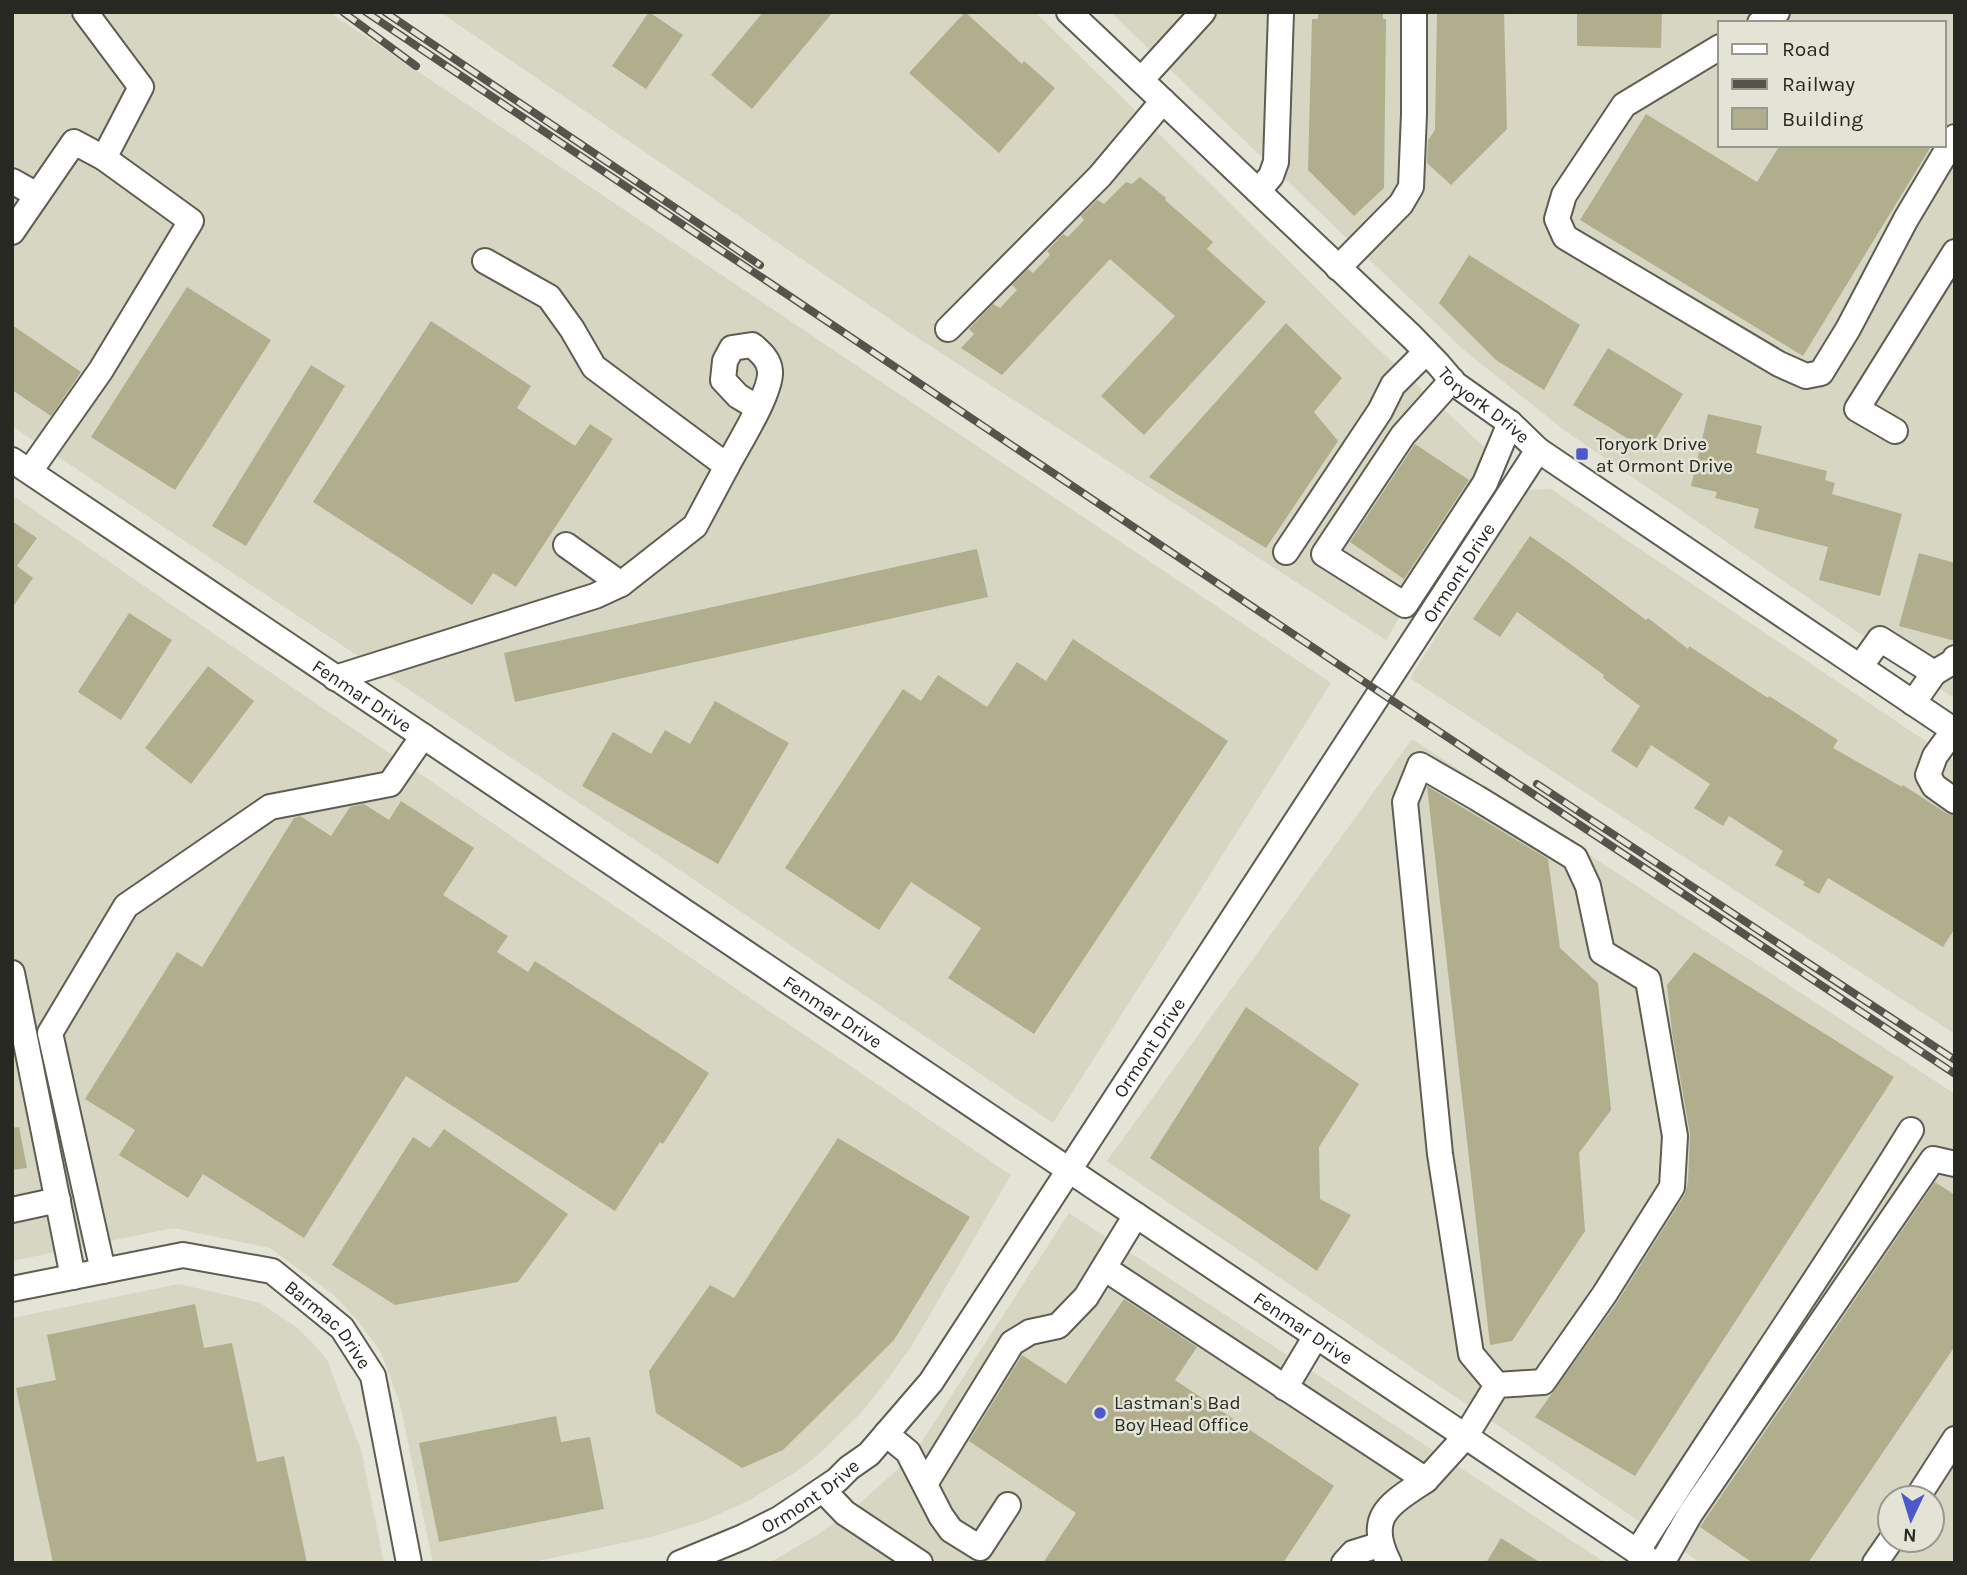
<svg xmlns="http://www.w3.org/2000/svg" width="1967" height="1575" viewBox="0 0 1967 1575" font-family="Karla,sans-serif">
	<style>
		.built { fill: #d7d6c3; fill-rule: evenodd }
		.building { fill: #b0ae8c }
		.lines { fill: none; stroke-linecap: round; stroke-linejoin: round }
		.minor-casing { stroke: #5e5d52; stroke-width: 28 }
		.minor { stroke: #fff; stroke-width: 24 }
		.rail-casing { stroke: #54544d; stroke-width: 8 }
		.rail { stroke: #e3e3d6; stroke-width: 5; stroke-dasharray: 16; stroke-linecap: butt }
		.poi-dot { fill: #4d58cd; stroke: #e3e3d6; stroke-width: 2.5 }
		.labels { text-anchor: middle; stroke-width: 5; stroke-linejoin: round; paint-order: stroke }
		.street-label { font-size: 19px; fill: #282823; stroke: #e3e3d6 }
		.poi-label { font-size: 19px; fill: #282823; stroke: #e3e3d6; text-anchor: start }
	</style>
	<rect width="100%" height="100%" fill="#e3e3d6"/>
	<g class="built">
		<path d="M12,12H329L1331,683L1053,1123L653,852L12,426Z"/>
		<path d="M440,12H1035L1372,343L1494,456L1386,640L910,333Z"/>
		<path d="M1110,12H1955V699L1564,430L1465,351ZM1720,23H1944V145H1720Z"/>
		<path d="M1551,489L1955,761V1034L1410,678L1527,490Z"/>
		<path d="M12,495L230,645L1011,1175L911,1347L878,1392L859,1415L819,1454L797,1471L750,1500L706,1520L651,1537L528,1563H433L400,1404L381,1352L358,1321L335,1296L270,1248L173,1228L12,1261Z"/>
		<path d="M1412,739L1955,1094V1563H1701L1107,1161ZM1890,1498H1932V1540H1890Z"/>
		<path d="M1069,1213L1606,1563H769L817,1535L857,1506L898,1469L921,1443Z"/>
		<path d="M179,1284L260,1303L296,1327L311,1341L327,1360L361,1450L384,1563H12V1318Z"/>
	</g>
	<g class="building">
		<path d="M649,12L683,35L646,89L612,66Z"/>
		<path d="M763,12H833L752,109L711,75Z"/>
		<path d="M965,12L1022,64L1024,61L1055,88L999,153L909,73Z"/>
		<path d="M1318,12H1383V19H1386L1384,188L1354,216L1308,170L1312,19H1318Z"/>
		<path d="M1437,12H1504L1507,129L1451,185L1427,163L1428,140L1435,130Z"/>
		<path d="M1577,12H1662L1661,48L1577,46Z"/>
		<path d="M1646,114L1757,182L1780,145H1932L1803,356L1580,220Z"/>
		<path d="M1140,177L1166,198L1165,200L1213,242L1207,249L1266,302L1144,435L1101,396L1175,316L1110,259L1002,375L961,348L974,334L969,329L993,304L1000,308L1017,290L1012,285L1028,269L1033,273L1050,255L1047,251L1063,234L1068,237L1084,220L1081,216L1097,200L1104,204L1126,182L1132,184Z"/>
		<path d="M1469,255L1580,325L1544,390L1496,360L1439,303Z"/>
		<path d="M187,287L271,340L175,490L91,437Z"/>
		<path d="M431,321L531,386L517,408L575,446L590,424L613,439L516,587L493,573L472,605L313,502Z"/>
		<path d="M1286,323L1342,378L1314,412L1338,441L1266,548L1149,477Z"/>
		<path d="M12,325L81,372L51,416L12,390Z"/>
		<path d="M1608,348L1683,394L1648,451L1573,405Z"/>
		<path d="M311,365L345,386L246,546L212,526Z"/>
		<path d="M1708,414L1762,426L1756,453L1827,471L1825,480L1835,483L1832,494L1902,514L1880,596L1819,580L1828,547L1754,528L1759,509L1715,498L1717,492L1691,486Z"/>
		<path d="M1415,444L1469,480L1404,579L1350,542Z"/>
		<path d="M12,521L37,538L17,566L33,578L12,608Z"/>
		<path d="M1530,536L1569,563L1646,620L1648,618L1688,649L1689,646L1768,698L1769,696L1838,740L1833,748L1902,787L1903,785L1946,813L1955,816V928L1943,947L1828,878L1819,894L1803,885L1805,882L1775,865L1783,851L1729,816L1723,826L1694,808L1710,784L1651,745L1637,768L1611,751L1640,706L1603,678L1604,675L1517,612L1500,637L1473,619Z"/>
		<path d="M977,549L988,597L515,702L504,653Z"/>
		<path d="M1919,553L1955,563V641L1899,626Z"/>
		<path d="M129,613L172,640L121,720L78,692Z"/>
		<path d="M1073,639L1228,741L1034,1034L948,978L981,928L911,882L879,930L785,868L903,689L921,701L938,675L987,707L1017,662L1046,681Z"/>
		<path d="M208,666L254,701L191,784L145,748Z"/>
		<path d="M715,701L789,743L718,864L582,786L613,732L651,754L665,730L690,744Z"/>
		<path d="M1427,786L1548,859L1560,948L1598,983L1611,1110L1579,1153L1585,1231L1512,1341L1490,1345Z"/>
		<path d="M401,801L474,848L443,895L508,936L497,952L528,972L535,961L709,1073L663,1144L660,1142L615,1211L406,1076L304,1238L203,1174L188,1198L119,1155L135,1130L85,1099L177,952L202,967L294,818L300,816L331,836L350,807L364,804L389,820Z"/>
		<path d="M1694,952L1894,1077L1635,1476L1535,1417L1616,1304L1685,1194L1688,1181L1690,1134L1672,1032L1667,985Z"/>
		<path d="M1246,1007L1359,1084L1319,1147L1320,1199L1351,1215L1317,1271L1150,1158Z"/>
		<path d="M19,1127L27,1168L12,1170V1128Z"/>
		<path d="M444,1129L568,1214L518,1282L395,1305L332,1265L413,1137L430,1148Z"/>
		<path d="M838,1138L970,1217L894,1340L783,1450L742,1468L656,1413L649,1371L710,1285L734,1298Z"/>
		<path d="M1935,1182L1955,1195V1346L1808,1563H1753L1700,1527Z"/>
		<path d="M1124,1299L1197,1347L1175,1380L1334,1486L1283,1563H1043L1076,1513L969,1441L1022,1355L1066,1384Z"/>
		<path d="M195,1304L204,1348L232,1343L257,1462L284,1456L307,1563H53L16,1388L56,1380L47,1335Z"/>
		<path d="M556,1416L561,1442L590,1437L604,1509L439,1542L419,1443Z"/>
		<path d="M1501,1538L1541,1563H1486Z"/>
	</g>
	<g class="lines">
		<defs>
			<g id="minor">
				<path id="s1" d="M1069,12L1412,337L1438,364L1455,384L1510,423L1538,450L1955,731"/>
				<path d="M1760,23L1777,12"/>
				<path d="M1720,47L1624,105L1564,195L1557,219L1565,237L1779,364L1806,376L1821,373L1848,329L1906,219L1955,137"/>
				<path d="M1141,80L1203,12"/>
				<path d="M12,181L37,195"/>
				<path d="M1258,191L1271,176L1276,162L1281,12"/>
				<path d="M12,232L74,142L104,158"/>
				<path d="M1338,268L1401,204L1411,187L1414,114V12"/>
				<path d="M948,329L1100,176L1163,101"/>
				<path d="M1452,380L1403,435L1324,554L1405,605L1485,483L1510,423"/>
				<path d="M1895,431L1857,409L1955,252"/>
				<path id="s2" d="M12,460L1654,1563"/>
				<path d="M727,466C738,445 772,392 770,371C769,359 760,352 752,345L732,348L725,361L723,380L738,396L758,408"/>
				<path d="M30,471L101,370L191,221L104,158L141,87L85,12"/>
				<path d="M566,545L621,584"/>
				<path d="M1286,552L1380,411L1393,385L1426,352"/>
				<path d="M1860,667L1880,639L1934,673L1913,703"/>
				<path d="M1934,673L1954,661L1955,658"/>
				<path d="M335,678L595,596L621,584L695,526L727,466L594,367L572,329L549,297L485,261"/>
				<path d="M1954,730L1935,756L1928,775L1934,786L1955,801"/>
				<path d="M12,973L73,1277"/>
				<path d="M12,1210L58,1200"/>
				<path d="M1104,1268L1426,1480L1465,1437L1497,1385L1543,1382L1604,1295L1672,1187L1675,1136L1648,980L1602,952L1588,886L1575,858L1477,798L1420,765L1405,802L1440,1154L1471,1354L1497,1385"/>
				<path d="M103,1271L50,1033L126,906L270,807L390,784L423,736"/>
				<path id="s3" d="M12,1289L183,1255L272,1271L342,1328L373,1376L409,1563"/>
				<path d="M1285,1388L1316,1336"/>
				<path d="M886,1434L908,1452L941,1516L951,1530L980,1548L1008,1505"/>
				<path d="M925,1484L1012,1343L1030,1332L1058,1326L1086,1297L1136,1215"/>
				<path d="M823,1490L845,1513L920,1563"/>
				<path d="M1917,1498L1955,1439"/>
				<path d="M1637,1552C1727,1410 1823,1273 1911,1130"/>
				<path id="s4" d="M680,1563L743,1537L779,1519L837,1480L849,1468L869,1454L931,1382L1538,450"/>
				<path d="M1344,1563L1353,1553L1379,1545"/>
				<path d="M1389,1563C1365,1516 1390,1504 1426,1480"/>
				<path d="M1662,1563L1690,1514L1933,1159L1955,1164"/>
				<path d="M1875,1563L1891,1540"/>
			</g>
		</defs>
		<use href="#minor" class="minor-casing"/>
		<use href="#minor" class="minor"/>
		<defs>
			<g id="rail">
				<path d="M343,12L416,66"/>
				<path d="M366,12L1381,693L1955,1074"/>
				<path d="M385,12L760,265"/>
				<path d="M1537,784L1955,1060"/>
			</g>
		</defs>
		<use href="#rail" class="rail-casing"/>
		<use href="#rail" class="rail"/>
	</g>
	<g class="poi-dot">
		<rect x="1575" y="447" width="14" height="14" rx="3.5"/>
		<circle cx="1100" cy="1413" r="7"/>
	</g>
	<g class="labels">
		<g class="street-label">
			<text dy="7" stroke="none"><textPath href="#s1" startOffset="572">Toryork Drive</textPath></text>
			<text dy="7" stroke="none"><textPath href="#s4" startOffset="1281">Ormont Drive</textPath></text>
			<text dy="7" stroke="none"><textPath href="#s2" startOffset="422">Fenmar Drive</textPath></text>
			<text dy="7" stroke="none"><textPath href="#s2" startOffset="989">Fenmar Drive</textPath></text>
			<text dy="7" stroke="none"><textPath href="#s4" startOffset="714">Ormont Drive</textPath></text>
			<text dy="7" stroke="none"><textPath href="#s3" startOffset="343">Barmac Drive</textPath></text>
			<text dy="7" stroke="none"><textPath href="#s2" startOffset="1556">Fenmar Drive</textPath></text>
			<text dy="7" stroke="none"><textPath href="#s4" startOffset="147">Ormont Drive</textPath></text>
		</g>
		<g class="poi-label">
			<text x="1596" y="450">Toryork Drive<tspan x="1596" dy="22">at Ormont Drive</tspan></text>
			<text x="1114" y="1409">Lastman's Bad<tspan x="1114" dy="22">Boy Head Office</tspan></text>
		</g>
	</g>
	<rect width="1967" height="1575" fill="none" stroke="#282823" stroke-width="28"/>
	<rect x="1718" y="21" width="228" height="126" fill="#e3e3d6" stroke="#98988e" stroke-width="2"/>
	<rect x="1732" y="44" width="35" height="10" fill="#ffffff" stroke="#98988e" stroke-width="2"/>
	<text x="1782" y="56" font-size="21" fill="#282823">Road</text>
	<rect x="1732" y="79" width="35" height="10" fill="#54544d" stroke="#98988e" stroke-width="2"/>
	<text x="1782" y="91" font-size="21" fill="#282823">Railway</text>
	<rect x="1732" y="108" width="35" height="21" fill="#b0ae8c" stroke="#98988e" stroke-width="2"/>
	<text x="1782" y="126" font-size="21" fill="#282823">Building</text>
	<g transform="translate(1911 1519) rotate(184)"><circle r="33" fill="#e3e3d6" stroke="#98988e" stroke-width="2"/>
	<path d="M0-5L12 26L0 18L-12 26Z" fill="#4d58cd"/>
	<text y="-10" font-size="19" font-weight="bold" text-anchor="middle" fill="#282823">N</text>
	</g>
</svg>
